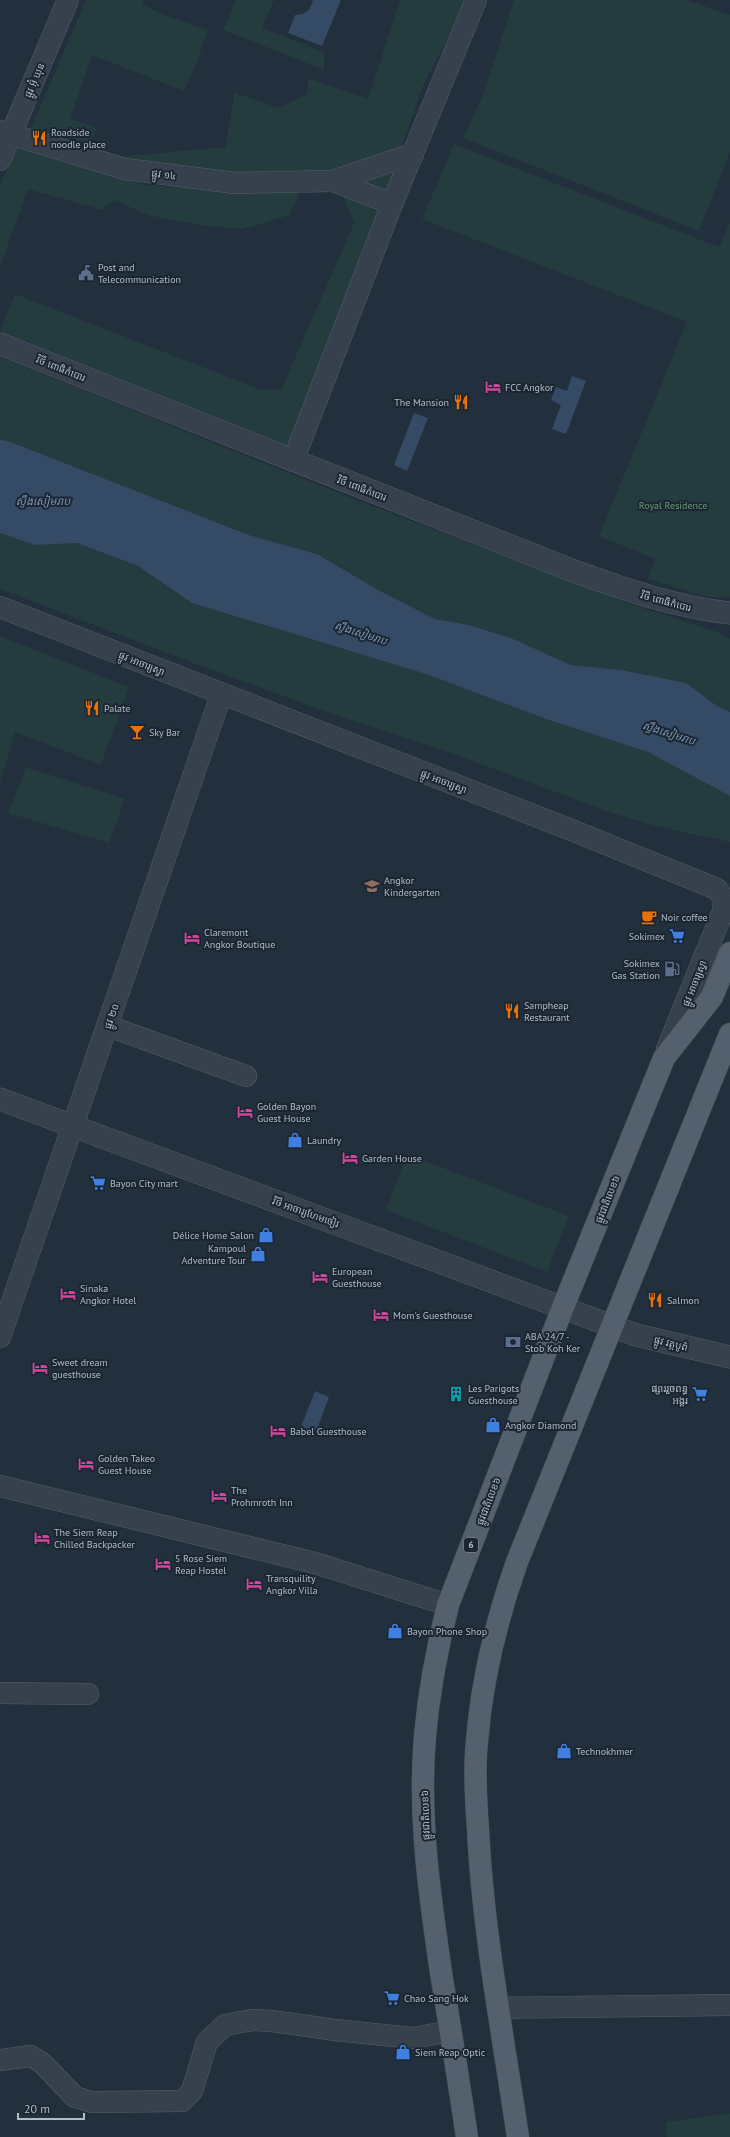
<svg xmlns="http://www.w3.org/2000/svg" width="730" height="2137" viewBox="0 0 730 2137" font-family="'PT Sans','Noto Sans Khmer',sans-serif">
	<style>
		.green { fill: #243c3e }
		.water { fill: #354b65 }
		.lines { fill: none; stroke-linecap: round; stroke-linejoin: round }
		.minor-casing { stroke: #545f6b; stroke-width: 22 }
		.tertiary-casing { stroke: #545f6b; stroke-width: 23 }
		.primary-casing { stroke: #3f4a56; stroke-width: 23 }
		.minor { stroke: #36414d; stroke-width: 21 }
		.tertiary { stroke: #36414d; stroke-width: 22 }
		.primary { stroke: #54606d; stroke-width: 22 }
		.labels { text-anchor: middle; stroke-width: 4; stroke-linejoin: round; paint-order: stroke }
		.shield { fill: #1b2632; stroke: #858f9c; stroke-width: 1 }
		.shield-label { font-size: 9px; font-weight: bold; fill: #b2bcc9 }
		.street-label { font-size: 10px; fill: #b2bcc9; stroke: #1b2632 }
		.poi-label { font-size: 10px; fill: #b2bcc9; stroke: #1b2632; text-anchor: start }
		.park-label { font-size: 10px; fill: #689b72; stroke: #1b2632 }
		.water-label { font-size: 11px; font-style: italic; fill: #7993b2; stroke: #1b2632 }
	</style>
	<rect width="100%" height="100%" fill="#222f3d"/>
	<g class="green">
		<path d="M86,0H144L142,4L167,16L208,30L196,65L184,91L92,55L70,119L97,128L86,152L29,133Z"/>
		<path d="M236,0H274L262,28L324,52V70L223,30Z"/>
		<path d="M400,0H467L423,86L400,152L389,195L210,175L105,158L226,147L234,93L279,108L307,94L309,78L368,99Z"/>
		<path d="M514,0H687L730,15V152L699,231L463,138L482,97Z"/>
		<path d="M454,144L719,247L730,222V597H707L648,579L655,559L599,536L687,322L422,219Z"/>
		<path d="M17,147L144,185L261,192L303,185L290,215L242,229L198,225L148,215L114,200L102,210L28,189L0,267V186Z"/>
		<path d="M343,195L381,213L289,446L0,331L15,294L259,389L281,390L354,223Z"/>
		<path d="M0,357L354,499L627,603L718,632L730,639V712L717,706L686,683L622,670L571,665L511,638L469,625L435,619L380,591L317,554L249,535L8,441L0,440Z"/>
		<path d="M0,533L35,545L77,543L138,566L192,603L426,674L549,720L648,752L730,796V842L655,826L612,813L451,753L335,715L196,664L0,589Z"/>
		<path d="M0,636L129,687L101,765L15,732L0,782Z"/>
		<path d="M26,767L125,799L109,843L8,813Z"/>
		<path d="M407,1154L569,1216L547,1272L386,1210Z"/>
		<path d="M730,2113V2137H667L666,2122Z"/>
	</g>
	<g class="water">
		<path d="M313,0H341L322,46L288,33L295,15C305,15 311,10 313,0Z"/>
		<path d="M572,376L586,381L566,434L552,429L561,405L551,400L556,387L567,391Z"/>
		<path d="M414,413L428,418L407,471L394,465Z"/>
		<path d="M0,440L8,441L249,535L317,554L380,591L435,619L469,625L511,638L571,665L622,670L686,683L717,706L730,712V796L648,752L549,720L426,674L192,603L138,566L77,543L35,545L0,533Z"/>
		<path d="M315,1391L329,1397L316,1432L301,1427Z"/>
	</g>
	<g class="lines">
		<defs>
			<g id="minor">
				<path d="M0,131L125,169L235,183L333,181L413,154"/>
				<path d="M0,160L68,0"/>
				<path d="M333,181L392,204"/>
				<path d="M293,461L392,204L476,0"/>
				<path d="M0,607L569,829L717,889L724,899L723,911L667,1049"/>
				<path d="M108,1026L246,1076"/>
				<path d="M0,1337L221,695"/>
				<path d="M0,1486L315,1563L448,1605"/>
				<path d="M0,1693L88,1694"/>
				<path d="M498,2008L730,2005"/>
				<path d="M0,2060L31,2056L42,2063L75,2097L92,2102L182,2101L192,2091L207,2042L225,2025L252,2020L272,2021L335,2030L413,2038L451,2031"/>
			</g>
			<g id="tertiary">
				<path d="M0,344L571,570C624,589 674,607 730,613"/>
				<path d="M0,1099L612,1326L636,1335L730,1357"/>
			</g>
			<g id="primary">
				<path d="M467,2137C459,2084 451,2032 442,1979C430,1899 418,1817 425,1736C429,1691 437,1648 448,1605L563,1307L664,1058L712,997L730,953"/>
				<path d="M518,2137C503,2035 483,1932 478,1829C476,1800 474,1770 477,1741C482,1679 496,1621 517,1562L730,1034"/>
			</g>
		</defs>
		<use href="#minor" class="minor-casing"/>
		<use href="#tertiary" class="tertiary-casing"/>
		<use href="#primary" class="primary-casing"/>
		<use href="#minor" class="minor"/>
		<use href="#tertiary" class="tertiary"/>
		<use href="#primary" class="primary"/>
	</g>
	<defs>
		<symbol id="restaurant-bare" viewBox="-9 -9 18 18"><path d="M-5-6h1v4h1v-4h1v4h1v-4h1v5L-1.5 .5V6h-2V.5L-5-1ZM5-6V6H3V1.5H1.5Q1.5-4 5-6Z" fill="#e8710a" stroke="#1b2632" stroke-width="2.5" paint-order="stroke"/></symbol>
		<symbol id="civic-bare" viewBox="-9 -9 18 18"><path d="M-.6-6.5H3V-4.5H.6V-3L4-1V1h2V6H-6V1h2V-1L-.6-3ZM-1.2 2.5V6h2.4V2.5Z" fill="#5c6f8a" stroke="#1b2632" stroke-width="2.5" paint-order="stroke"/></symbol>
		<symbol id="hotel-bare" viewBox="-9 -9 18 18"><path d="M-6-4.5h1.5V1H6V5H4.5V3h-9V5H-6ZM-4 0a1.8 1.8 0 1 1 3.6 0ZM.5 0V-2.5h3Q6-2.5 6 0Z" fill="#d1479c" stroke="#1b2632" stroke-width="2.5" paint-order="stroke"/></symbol>
		<symbol id="bar-bare" viewBox="-9 -9 18 18"><path d="M-6-5H6L.8 .8V4.5H3.5V6h-7V4.5H-.8V.8Z" fill="#e8710a" stroke="#1b2632" stroke-width="2.5" paint-order="stroke"/></symbol>
		<symbol id="school-bare" viewBox="-9 -9 18 18"><path d="M0-5L7-2L0 1L-7-2ZM-4 1L0 2.5L4 1V4Q0 6-4 4Z" fill="#8d6e63" stroke="#1b2632" stroke-width="2.5" paint-order="stroke"/></symbol>
		<symbol id="cafe-bare" viewBox="-9 -9 18 18"><path d="M-5.5-4.5H6V0H3Q3 3.5 0 3.5H-2.5Q-5.5 3.5-5.5 0ZM3-3.2v2h1.7v-2ZM-6 4.5H4V6H-6Z" fill="#e8710a" stroke="#1b2632" stroke-width="2.5" paint-order="stroke"/></symbol>
		<symbol id="supermarket-bare" viewBox="-9 -9 18 18"><path d="M-6-5.5h2.5l.6 2H6L4.5 2H-2.5L-4.4-4H-6ZM-1.5 3.2a1.3 1.3 0 1 0 .1 0ZM3 3.2a1.3 1.3 0 1 0 .1 0Z" fill="#3f7fe0" stroke="#1b2632" stroke-width="2.5" paint-order="stroke"/></symbol>
		<symbol id="fuel-bare" viewBox="-9 -9 18 18"><path d="M-5.5-6h7V0h2V4h1.3V-2.5L3-4.5l.8-.8L6-3V5H2.5V1h-1V6h-7ZM-4.2-4.7v3.2H.2V-4.7Z" fill="#5c6f8a" stroke="#1b2632" stroke-width="2.5" paint-order="stroke"/></symbol>
		<symbol id="shop-bare" viewBox="-9 -9 18 18"><path d="M-5-2.5h2.3a2.7 3.5 0 0 1 5.4 0H5L5.5 6h-11ZM-1.5-2.5h3a1.5 2.3 0 0 0-3 0Z" fill="#3f7fe0" stroke="#1b2632" stroke-width="2.5" paint-order="stroke"/></symbol>
		<symbol id="bank-bare" viewBox="-9 -9 18 18"><path d="M-6-4H6V4H-6ZM0-2.3a2.3 2.3 0 1 0 0 4.6a2.3 2.3 0 1 0 0-4.6Z" fill="#5c6f8a" stroke="#1b2632" stroke-width="2.5" paint-order="stroke"/></symbol>
		<symbol id="building-bare" viewBox="-9 -9 18 18"><path d="M-4-6H4V6H1V3H-1V6H-4ZM-2.5-4.3h1.7v1.8h-1.7ZM.8-4.3h1.7v1.8H.8ZM-2.5-1h1.7V.8h-1.7ZM.8-1h1.7V.8H.8Z" fill="#0f9aa8" stroke="#1b2632" stroke-width="2.5" paint-order="stroke"/></symbol>
	</defs>
	<g fill-rule="evenodd">
		<use href="#restaurant-bare" x="28" y="127" width="22" height="22"/>
		<use href="#civic-bare" x="75" y="262" width="22" height="22"/>
		<use href="#hotel-bare" x="482" y="376" width="22" height="22"/>
		<use href="#restaurant-bare" x="450" y="391" width="22" height="22"/>
		<use href="#restaurant-bare" x="81" y="697" width="22" height="22"/>
		<use href="#bar-bare" x="126" y="721" width="22" height="22"/>
		<use href="#school-bare" x="361" y="875" width="22" height="22"/>
		<use href="#cafe-bare" x="638" y="906" width="22" height="22"/>
		<use href="#supermarket-bare" x="666" y="925" width="22" height="22"/>
		<use href="#hotel-bare" x="181" y="927" width="22" height="22"/>
		<use href="#fuel-bare" x="661" y="958" width="22" height="22"/>
		<use href="#restaurant-bare" x="501" y="1000" width="22" height="22"/>
		<use href="#hotel-bare" x="234" y="1101" width="22" height="22"/>
		<use href="#shop-bare" x="284" y="1129" width="22" height="22"/>
		<use href="#hotel-bare" x="339" y="1147" width="22" height="22"/>
		<use href="#supermarket-bare" x="87" y="1172" width="22" height="22"/>
		<use href="#shop-bare" x="255" y="1224" width="22" height="22"/>
		<use href="#shop-bare" x="247" y="1243" width="22" height="22"/>
		<use href="#hotel-bare" x="309" y="1266" width="22" height="22"/>
		<use href="#hotel-bare" x="57" y="1283" width="22" height="22"/>
		<use href="#restaurant-bare" x="644" y="1289" width="22" height="22"/>
		<use href="#hotel-bare" x="370" y="1304" width="22" height="22"/>
		<use href="#bank-bare" x="502" y="1331" width="22" height="22"/>
		<use href="#hotel-bare" x="29" y="1357" width="22" height="22"/>
		<use href="#building-bare" x="445" y="1383" width="22" height="22"/>
		<use href="#supermarket-bare" x="689" y="1383" width="22" height="22"/>
		<use href="#shop-bare" x="482" y="1414" width="22" height="22"/>
		<use href="#hotel-bare" x="267" y="1420" width="22" height="22"/>
		<use href="#hotel-bare" x="75" y="1453" width="22" height="22"/>
		<use href="#hotel-bare" x="208" y="1485" width="22" height="22"/>
		<use href="#hotel-bare" x="31" y="1527" width="22" height="22"/>
		<use href="#hotel-bare" x="152" y="1553" width="22" height="22"/>
		<use href="#hotel-bare" x="243" y="1573" width="22" height="22"/>
		<use href="#shop-bare" x="384" y="1620" width="22" height="22"/>
		<use href="#shop-bare" x="553" y="1740" width="22" height="22"/>
		<use href="#supermarket-bare" x="381" y="1987" width="22" height="22"/>
		<use href="#shop-bare" x="392" y="2041" width="22" height="22"/>
	</g>
	<g class="labels">
		<rect class="shield" x="464" y="1538" width="14" height="14" rx="3"/>
		<g class="shield-label">
			<text x="471" y="1548">6</text>
		</g>
		<g class="street-label">
			<text transform="translate(34 80) rotate(-67)" y="4">ផ្លូវ អ៊ុំ ឃុន</text>
			<text transform="translate(164 174) rotate(7)" y="4">ផ្លូវ ១៤</text>
			<text transform="translate(61 368) rotate(22)" y="4">វិថី ពោធិកំបោរ</text>
			<text transform="translate(362 488) rotate(21)" y="4">វិថី ពោធិកំបោរ</text>
			<text transform="translate(666 601) rotate(15)" y="4">វិថី ពោធិកំបោរ</text>
			<text transform="translate(142 663) rotate(22)" y="4">ផ្លូវ អាចារ្យស្វា</text>
			<text transform="translate(444 781) rotate(21)" y="4">ផ្លូវ អាចារ្យស្វា</text>
			<text transform="translate(694 983) rotate(-68)" y="4">ផ្លូវ អាចារ្យស្វា</text>
			<text transform="translate(111 1016) rotate(-71)" y="4">ផ្លូវ ២០</text>
			<text transform="translate(607 1199) rotate(-68)" y="4">ផ្លូវជាតិលេខ៦</text>
			<text transform="translate(306 1212) rotate(20)" y="4">វិថី អាចារ្យហែមចៀវ</text>
			<text transform="translate(671 1343) rotate(14)" y="4">ផ្លូវ វត្តបូព៌</text>
			<text transform="translate(488 1501) rotate(-69)" y="4">ផ្លូវជាតិលេខ៦</text>
			<text transform="translate(425 1815) rotate(-92)" y="4">ផ្លូវជាតិលេខ៦</text>
		</g>
		<g class="poi-label">
			<text x="51" y="136">Roadside<tspan x="51" dy="12">noodle place</tspan></text>
			<text x="98" y="271">Post and<tspan x="98" dy="12">Telecommunication</tspan></text>
			<text x="505" y="391">FCC Angkor</text>
			<text x="449" y="406" text-anchor="end">The Mansion</text>
			<text x="104" y="712">Palate</text>
			<text x="149" y="736">Sky Bar</text>
			<text x="384" y="884">Angkor<tspan x="384" dy="12">Kindergarten</tspan></text>
			<text x="661" y="921">Noir coffee</text>
			<text x="204" y="936">Claremont<tspan x="204" dy="12">Angkor Boutique</tspan></text>
			<text x="665" y="940" text-anchor="end">Sokimex</text>
			<text x="660" y="967" text-anchor="end">Sokimex<tspan x="660" dy="12">Gas Station</tspan></text>
			<text x="524" y="1009">Sampheap<tspan x="524" dy="12">Restaurant</tspan></text>
			<text x="257" y="1110">Golden Bayon<tspan x="257" dy="12">Guest House</tspan></text>
			<text x="307" y="1144">Laundry</text>
			<text x="362" y="1162">Garden House</text>
			<text x="110" y="1187">Bayon City mart</text>
			<text x="254" y="1239" text-anchor="end">Délice Home Salon</text>
			<text x="246" y="1252" text-anchor="end">Kampoul<tspan x="246" dy="12">Adventure Tour</tspan></text>
			<text x="332" y="1275">European<tspan x="332" dy="12">Guesthouse</tspan></text>
			<text x="80" y="1292">Sinaka<tspan x="80" dy="12">Angkor Hotel</tspan></text>
			<text x="667" y="1304">Salmon</text>
			<text x="393" y="1319">Mom's Guesthouse</text>
			<text x="525" y="1340">ABA 24/7 -<tspan x="525" dy="12">Stob Koh Ker</tspan></text>
			<text x="52" y="1366">Sweet dream<tspan x="52" dy="12">guesthouse</tspan></text>
			<text x="468" y="1392">Les Parigots<tspan x="468" dy="12">Guesthouse</tspan></text>
			<text x="688" y="1392" text-anchor="end">ផ្សាររួចពន្ធ<tspan x="688" dy="12">អង្គរ</tspan></text>
			<text x="505" y="1429">Angkor Diamond</text>
			<text x="290" y="1435">Babel Guesthouse</text>
			<text x="98" y="1462">Golden Takeo<tspan x="98" dy="12">Guest House</tspan></text>
			<text x="231" y="1494">The<tspan x="231" dy="12">Prohmroth Inn</tspan></text>
			<text x="54" y="1536">The Siem Reap<tspan x="54" dy="12">Chilled Backpacker</tspan></text>
			<text x="175" y="1562">5 Rose Siem<tspan x="175" dy="12">Reap Hostel</tspan></text>
			<text x="266" y="1582">Transquility<tspan x="266" dy="12">Angkor Villa</tspan></text>
			<text x="407" y="1635">Bayon Phone Shop</text>
			<text x="576" y="1755">Technokhmer</text>
			<text x="404" y="2002">Chao Sang Hok</text>
			<text x="415" y="2056">Siem Reap Optic</text>
		</g>
		<g class="park-label">
			<text x="673" y="509">Royal Residence</text>
		</g>
		<g class="water-label">
			<text x="43" y="505">ស្ទឹងសៀមរាប</text>
			<text transform="translate(361 633) rotate(18)" y="4">ស្ទឹងសៀមរាប</text>
			<text transform="translate(669 733) rotate(18)" y="4">ស្ទឹងសៀមរាប</text>
		</g>
	</g>
	<path d="M18 2113v6h66v-6" fill="none" stroke="#b2bcc9" stroke-width="2"/>
	<text x="24" y="2113" font-size="12" fill="#b2bcc9" stroke="#1b2632" stroke-width="3" paint-order="stroke">20 m</text>
</svg>
